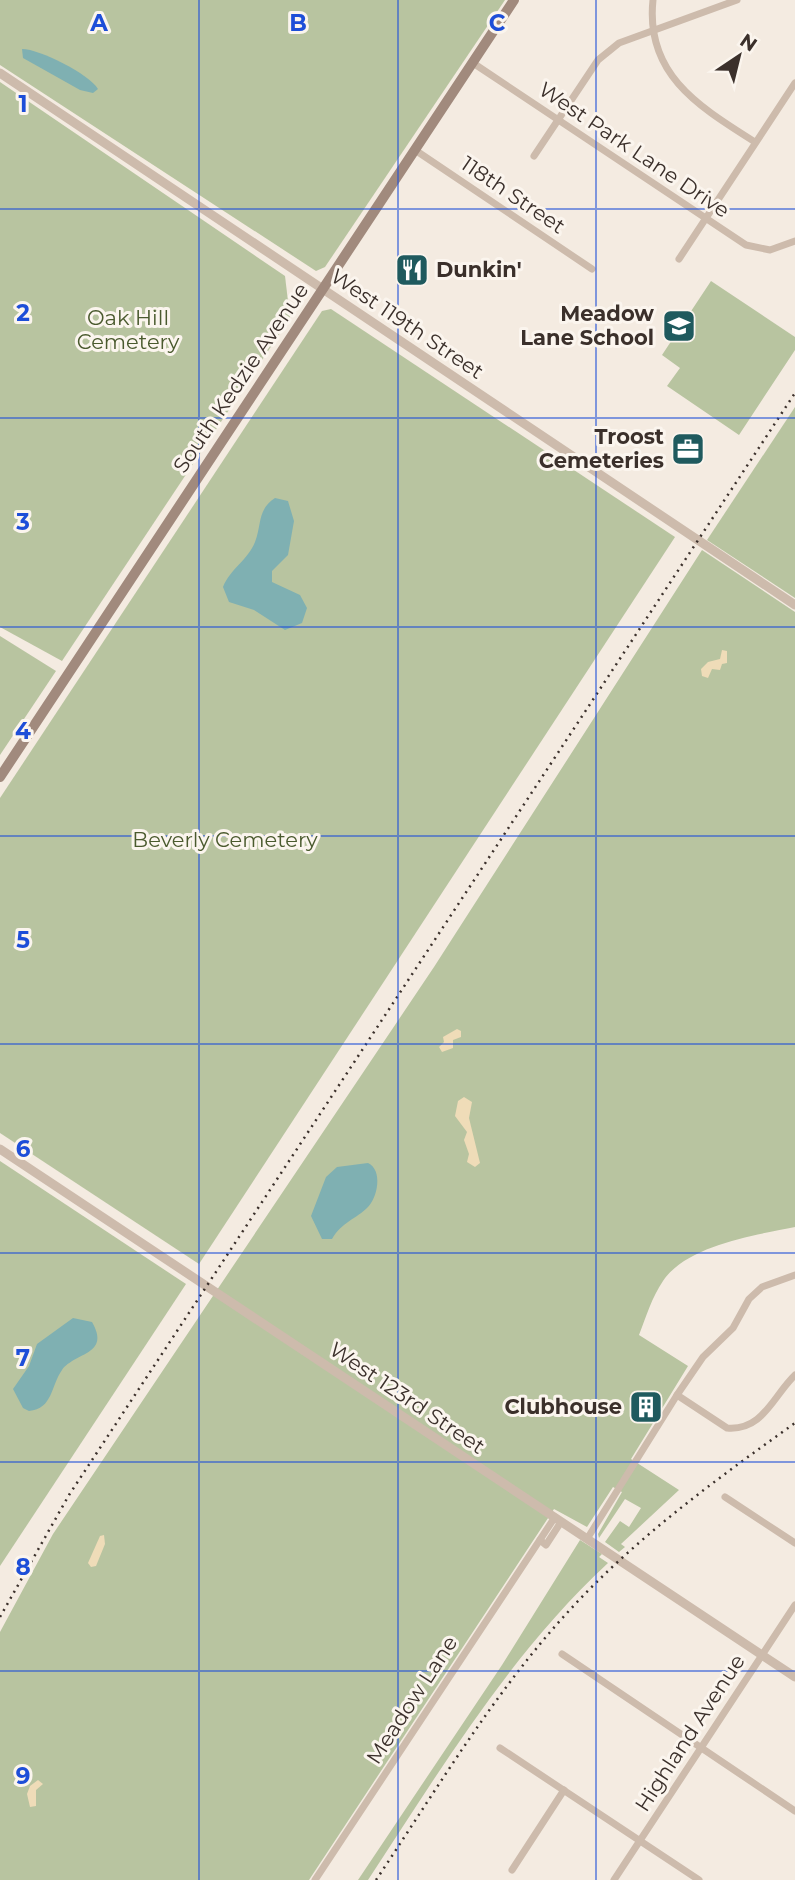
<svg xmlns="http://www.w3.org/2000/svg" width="795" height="1880" viewBox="0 0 795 1880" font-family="Montserrat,sans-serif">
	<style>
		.green { fill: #b8c4a0 }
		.sand { fill: #efdcb8 }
		.water { fill: #7fb0b2 }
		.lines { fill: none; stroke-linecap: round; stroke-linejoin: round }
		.minor { stroke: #cdbbac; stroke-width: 7 }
		.tertiary { stroke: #cdbbac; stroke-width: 9 }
		.secondary { stroke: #a18a7d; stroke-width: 10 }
		.rail { stroke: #3b302b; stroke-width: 2.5; stroke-dasharray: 2 5; stroke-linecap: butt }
		.grid { fill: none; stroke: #1d4ed8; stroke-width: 2; stroke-opacity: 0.55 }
		.labels { text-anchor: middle; stroke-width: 6; stroke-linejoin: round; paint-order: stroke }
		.street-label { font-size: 21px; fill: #3b302b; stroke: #fbf5ee }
		.poi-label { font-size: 21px; font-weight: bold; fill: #3b302b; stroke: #fbf5ee; text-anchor: end }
		.park-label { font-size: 21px; fill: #4a5a2e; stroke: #fbf5ee }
		.grid-label { font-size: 23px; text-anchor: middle; font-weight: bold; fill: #1d4ed8; stroke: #fbf5ee; stroke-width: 6; stroke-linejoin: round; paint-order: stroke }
	</style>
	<rect width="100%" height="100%" fill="#f4ebe1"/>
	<g class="green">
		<path d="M0,0H505L325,267L316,271L0,65Z"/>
		<path d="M0,82L285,276L290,318L62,661L0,627Z"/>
		<path d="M711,281L795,337V350L739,435L667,386L680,368L662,355Z"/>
		<path d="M331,309L675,537L199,1264L0,1133V798L322,311Z"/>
		<path d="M795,407V598L707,540Z"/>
		<path d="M702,550L795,612V1227C756,1235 687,1245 663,1281C652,1297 646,1317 639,1335L688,1366L631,1459L679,1490L621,1544L625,1547L619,1552L605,1542L620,1521L629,1527L641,1508L625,1499L599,1538L598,1534L622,1492L613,1487L587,1527L554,1509L309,1880H0V1632L53,1534L434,967Z"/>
		<path d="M0,636L56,671L0,755Z"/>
		<path d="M0,1161L186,1284L0,1566Z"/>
		<path d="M580,1540L602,1554L599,1557L608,1563C510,1654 441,1769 368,1880H358L502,1665Z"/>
	</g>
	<g class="sand">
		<path d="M722,650L727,651V663L722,664L720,670L712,669L708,678L702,676L701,669L708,662L720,659Z"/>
		<path d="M457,1029L461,1031V1037L453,1040V1048L442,1052L439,1047L444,1042L443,1037Z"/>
		<path d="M464,1097L472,1102L469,1118L480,1163L475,1167L467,1162L469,1154L464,1140L467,1132L455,1116L458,1101Z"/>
		<path d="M104,1535L105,1544L96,1566L91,1567L88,1563L100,1536Z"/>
		<path d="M38,1780L43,1784L36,1790V1806L30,1807L27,1794L30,1786Z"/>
	</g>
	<g class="water">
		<path d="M22,49C40,49 89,74 98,89L93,93L80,90L23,58Z"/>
		<path d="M275,498L288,501L294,521L288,555L272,571V582L300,595L307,608L302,623L285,630L254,610L229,602L223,587C230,569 248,560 255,542C262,524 257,510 275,498Z"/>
		<path d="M368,1163C383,1170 378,1198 367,1208C357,1218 341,1223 332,1239H322L311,1216L326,1177L337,1167Z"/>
		<path d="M73,1318L92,1322C111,1355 75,1352 62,1370C51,1385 53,1409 29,1411L23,1408L13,1389L29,1366L37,1344Z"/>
	</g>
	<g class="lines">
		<g class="minor">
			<path d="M653,0C645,75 700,107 755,142"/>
			<path d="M473,63L746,245L770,250L795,241"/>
			<path d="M415,150L592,269"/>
			<path d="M534,156L598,60L619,43L737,0"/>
			<path d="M679,259L795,83"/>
			<path d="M795,1275L762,1287L749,1299L733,1328L703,1357L677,1395L727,1428C763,1431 773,1396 795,1375"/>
			<path d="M725,1497L795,1543"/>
			<path d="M587,1539L677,1395"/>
			<path d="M540,1540L546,1545L561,1522"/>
			<path d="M562,1654L795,1811"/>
			<path d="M500,1748L699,1880"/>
			<path d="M512,1870L564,1790"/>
			<path d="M315,1880L555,1517"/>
			<path d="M614,1880L795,1605"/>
		</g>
		<g class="tertiary">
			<path d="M0,73L795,605"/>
			<path d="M0,1149L795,1677"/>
		</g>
		<path class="secondary" d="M0,777L514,0"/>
		<g class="rail">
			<path d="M0,1617L69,1495L795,393"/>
			<path d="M376,1880C437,1789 493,1694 567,1613C634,1539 714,1481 795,1423"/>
		</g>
	</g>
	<path class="grid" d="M199,0V1880M398,0V1880M596,0V1880M0,209H795M0,418H795M0,627H795M0,836H795M0,1044H795M0,1253H795M0,1462H795M0,1671H795"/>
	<defs>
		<symbol id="restaurant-square" viewBox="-11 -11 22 22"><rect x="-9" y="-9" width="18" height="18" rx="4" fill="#1f5a5e" stroke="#fbf5ee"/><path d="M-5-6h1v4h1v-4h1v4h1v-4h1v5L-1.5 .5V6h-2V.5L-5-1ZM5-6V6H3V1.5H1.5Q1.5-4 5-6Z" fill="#fff"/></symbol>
		<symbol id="school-square" viewBox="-11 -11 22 22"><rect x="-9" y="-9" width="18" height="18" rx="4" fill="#1f5a5e" stroke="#fbf5ee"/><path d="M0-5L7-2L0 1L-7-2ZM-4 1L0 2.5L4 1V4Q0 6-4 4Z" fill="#fff"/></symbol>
		<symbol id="office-square" viewBox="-11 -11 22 22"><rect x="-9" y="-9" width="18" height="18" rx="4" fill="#1f5a5e" stroke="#fbf5ee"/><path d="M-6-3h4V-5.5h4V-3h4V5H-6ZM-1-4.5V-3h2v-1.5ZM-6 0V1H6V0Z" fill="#fff"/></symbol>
		<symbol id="building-square" viewBox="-11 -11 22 22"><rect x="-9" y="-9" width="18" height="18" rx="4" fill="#1f5a5e" stroke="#fbf5ee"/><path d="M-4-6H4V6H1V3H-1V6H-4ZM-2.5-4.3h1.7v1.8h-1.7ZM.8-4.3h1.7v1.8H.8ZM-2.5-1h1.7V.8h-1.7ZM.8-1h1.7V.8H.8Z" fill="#fff"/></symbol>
	</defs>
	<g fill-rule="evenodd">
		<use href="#restaurant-square" x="393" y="251" width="38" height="38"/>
		<use href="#school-square" x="660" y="307" width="38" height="38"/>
		<use href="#office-square" x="669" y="430" width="38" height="38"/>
		<use href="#building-square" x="627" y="1388" width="38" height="38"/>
	</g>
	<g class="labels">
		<g class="street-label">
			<text transform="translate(634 150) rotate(34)" y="7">West Park Lane Drive</text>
			<text transform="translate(513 195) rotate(34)" y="7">118th Street</text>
			<text transform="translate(407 324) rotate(34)" y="7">West 119th Street</text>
			<text transform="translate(241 378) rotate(-56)" y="7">South Kedzie Avenue</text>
			<text transform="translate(407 1398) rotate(34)" y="7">West 123rd Street</text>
			<text transform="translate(412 1700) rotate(-57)" y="7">Meadow Lane</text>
			<text transform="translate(690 1733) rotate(-57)" y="7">Highland Avenue</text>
		</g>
		<g class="poi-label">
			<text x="436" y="277" text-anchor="start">Dunkin'</text>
			<text x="654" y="321">Meadow<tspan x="654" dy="24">Lane School</tspan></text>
			<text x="664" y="444">Troost<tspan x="664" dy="24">Cemeteries</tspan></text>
			<text x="622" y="1414">Clubhouse</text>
		</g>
		<g class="park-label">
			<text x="128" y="325">Oak Hill<tspan x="128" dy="24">Cemetery</tspan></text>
			<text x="225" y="847">Beverly Cemetery</text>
		</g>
	</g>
	<g class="grid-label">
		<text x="99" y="31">A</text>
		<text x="298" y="31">B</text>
		<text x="497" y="31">C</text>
		<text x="23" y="112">1</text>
		<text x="23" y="321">2</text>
		<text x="23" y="530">3</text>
		<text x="23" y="739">4</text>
		<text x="23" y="948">5</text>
		<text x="23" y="1157">6</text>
		<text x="23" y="1366">7</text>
		<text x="23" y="1575">8</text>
		<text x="23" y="1784">9</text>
	</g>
	<g transform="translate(739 56) rotate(35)" stroke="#fbf5ee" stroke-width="5" paint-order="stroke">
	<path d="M0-5L12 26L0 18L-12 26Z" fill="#3b302b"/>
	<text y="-10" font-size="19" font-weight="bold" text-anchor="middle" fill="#3b302b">N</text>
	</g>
</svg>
